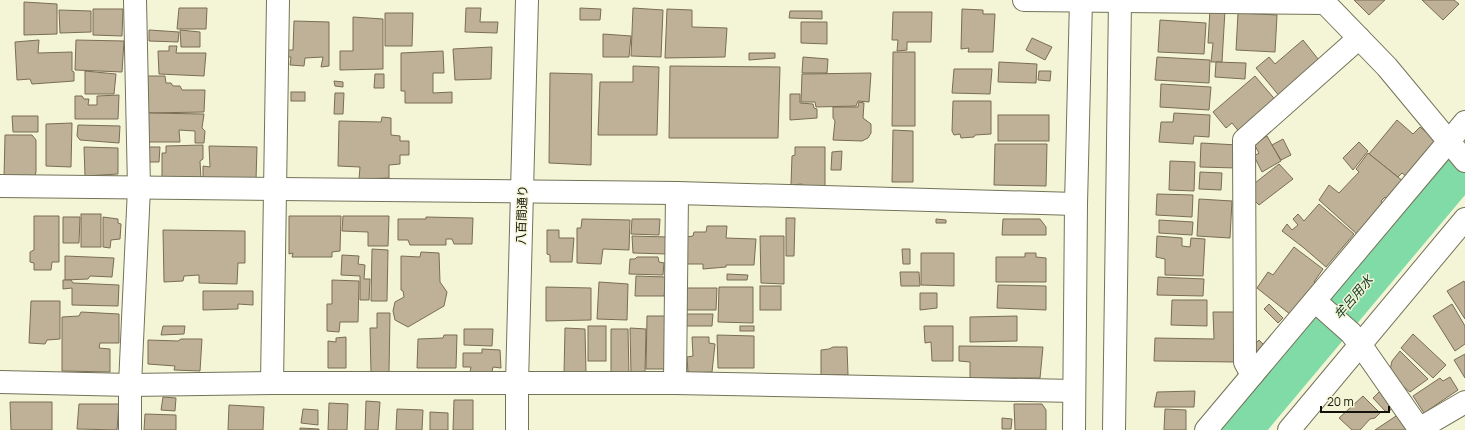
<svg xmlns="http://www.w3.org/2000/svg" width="1465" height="430" viewBox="0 0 1465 430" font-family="Manrope,'Noto Sans JP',sans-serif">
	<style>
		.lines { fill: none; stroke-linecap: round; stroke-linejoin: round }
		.river { stroke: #80dba6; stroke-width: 41 }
		.building { fill: #beb198; stroke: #7a6d56 }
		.street-casing { stroke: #737359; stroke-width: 24 }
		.secondary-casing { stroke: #737359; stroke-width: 24 }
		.street { stroke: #fff; stroke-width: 22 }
		.secondary { stroke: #fff; stroke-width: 22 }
		.labels { text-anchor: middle; stroke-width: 3; stroke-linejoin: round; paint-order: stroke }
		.street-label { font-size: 12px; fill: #121208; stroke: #f4f4d7 }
		.water-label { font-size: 13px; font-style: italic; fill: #163d28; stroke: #f4f4d7 }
	</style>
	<rect width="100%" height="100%" fill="#f4f4d7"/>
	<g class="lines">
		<path class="river" d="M1241,430L1465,163"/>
	</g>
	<g class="building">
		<path d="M1354,0H1385L1369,15Z"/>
		<path d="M1422,0H1454L1459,4L1443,20Z"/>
		<path d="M24,2L57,4V34L24,35Z"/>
		<path d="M179,8H207L206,29H177Z"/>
		<path d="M466,8H481L480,22H498L497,33L465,32Z"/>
		<path d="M580,8L601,9L600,20H580Z"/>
		<path d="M633,8L663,10L661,57L631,56Z"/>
		<path d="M93,9H123L122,36L93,35Z"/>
		<path d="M667,9L692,10V27L727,28L725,57L665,58Z"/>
		<path d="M962,9L983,10V14H995L993,52H968L969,48L961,49Z"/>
		<path d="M1210,9L1225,10L1222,62H1211L1213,43H1208Z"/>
		<path d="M59,10L91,11V32L60,33Z"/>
		<path d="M790,11H822V19L789,18Z"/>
		<path d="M893,12H932L931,42H907V50L897,51L898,40H892Z"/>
		<path d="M385,13H413L412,46H385Z"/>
		<path d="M1238,13L1277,15L1275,52L1236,50Z"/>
		<path d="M353,17L383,19V69L340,70V51H353Z"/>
		<path d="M1160,20L1206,23L1204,54L1158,52Z"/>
		<path d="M294,21L329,22V66L321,67L323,57L305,58L304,66L290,65L291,57H283V50H293Z"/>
		<path d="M801,22H827V44L801,43Z"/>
		<path d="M149,30L179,32L178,42L149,41Z"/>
		<path d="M180,30L200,32V47H181Z"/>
		<path d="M603,34L631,36L629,57H603Z"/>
		<path d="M1032,38L1052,47L1045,60L1026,50Z"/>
		<path d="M39,40L38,53L72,52V71L74,72V81L32,84L30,79L17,80L15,42Z"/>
		<path d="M76,40L124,41L122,72L75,70Z"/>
		<path d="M1303,40L1322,64L1281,98L1256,68L1269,57L1275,64Z"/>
		<path d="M169,46H177L176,53H206L204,76L159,74L158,51H169Z"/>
		<path d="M492,47L491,79L455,80L453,49Z"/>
		<path d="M443,51L444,73H433V93L452,92V103H405V91H401V53Z"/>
		<path d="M893,52H915V126H892Z"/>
		<path d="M749,53H775V58L749,60Z"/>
		<path d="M803,57L828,59L827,73H802Z"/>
		<path d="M1157,57L1210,60L1209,83L1155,80Z"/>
		<path d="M999,62L1037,64L1036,83L998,82Z"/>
		<path d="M1216,62L1246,63L1245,79L1215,77Z"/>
		<path d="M633,66L659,67L657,135H598L600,82H633Z"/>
		<path d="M670,66L780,67L778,138H669Z"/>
		<path d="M954,69H992L990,94L952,93Z"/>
		<path d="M85,71L116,74L114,94H85Z"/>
		<path d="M1039,71H1051L1050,81L1038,80Z"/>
		<path d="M550,73L592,74L591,165L549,163Z"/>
		<path d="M871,73L869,102L858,101L856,106L816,107L815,102H801L802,74Z"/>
		<path d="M375,74H384V88H374Z"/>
		<path d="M147,76H165L166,83H171L173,86H180L182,90H205L204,112L146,113Z"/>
		<path d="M1255,76L1278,103L1241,134L1232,123L1226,128L1213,112Z"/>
		<path d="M334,81L343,82V87L335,86Z"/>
		<path d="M1161,84L1211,87L1209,110L1160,107Z"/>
		<rect x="291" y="92" width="14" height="9"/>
		<path d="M335,93H344L343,114H334Z"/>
		<path d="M790,94H800V103L813,104L814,108L817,109V118L790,120Z"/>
		<path d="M119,95L118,119H75V96H82L84,99H89L88,105H97V96Z"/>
		<path d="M953,101H991V134L975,135L974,137L961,138L960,134L954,135L952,131Z"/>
		<path d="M859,102L864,103L863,118L871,124V133L868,138L862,141L833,140L835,121L833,118V107H858Z"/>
		<path d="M148,113L204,114L202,128L205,131L204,143H195V131L179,130L180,142H148Z"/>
		<path d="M1174,113L1210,115L1209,137L1194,136L1193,144L1159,142L1161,122H1173Z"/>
		<rect x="998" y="115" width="51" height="26"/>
		<path d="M12,116H38V132H13Z"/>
		<path d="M382,117L391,118V135L400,136V141H409V155H400V164L389,165V178L359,179L360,167L338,166L339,121L381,122Z"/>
		<path d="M1397,120L1413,134L1420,127L1437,141L1407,177L1402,173L1398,177L1369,154Z"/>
		<path d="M72,123L71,167L46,166V124Z"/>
		<path d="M78,125L120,126L119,143L80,140L77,136Z"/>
		<path d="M893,130L913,131V182H892Z"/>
		<path d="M5,135H32L36,140V172L34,179L4,178Z"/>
		<path d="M1267,136L1281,161L1262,172L1254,156L1259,153L1254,144Z"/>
		<path d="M1283,139L1291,155L1281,160L1272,145Z"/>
		<path d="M1359,142L1368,151L1353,170L1343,158Z"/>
		<path d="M1201,143L1238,145L1236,168L1200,167Z"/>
		<path d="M995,144H1047L1046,186L994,185Z"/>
		<path d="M203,145V159L200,161L201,180H162V153H166V146Z"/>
		<path d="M209,146L257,147L256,180H203V166L210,167Z"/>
		<path d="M84,147L118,148V174L85,176Z"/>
		<path d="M146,147H160L159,162H145Z"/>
		<path d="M795,147H825V186H803L802,184L791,185L792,156L795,155Z"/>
		<path d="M842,151L841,170H831L832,152Z"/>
		<path d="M1368,153L1404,182L1389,200L1385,197L1381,201L1384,206L1359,236L1319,200L1329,185L1339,193L1359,172L1356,169Z"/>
		<path d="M1170,161L1195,162L1194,191L1169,190Z"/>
		<path d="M1279,164L1293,179L1259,205L1253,199L1255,183Z"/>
		<path d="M1200,172L1222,173L1221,190L1199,189Z"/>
		<path d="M1157,194L1193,195L1192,217L1156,215Z"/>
		<path d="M1199,199L1232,201L1230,238L1197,236Z"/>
		<path d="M1319,204L1354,234L1326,267L1304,248L1282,231L1287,224L1292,230L1298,225L1293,219L1298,214L1304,221Z"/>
		<rect x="81" y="214" width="20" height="33"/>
		<path d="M34,216H59V262H52L51,270H34V263L30,262V252L34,250Z"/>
		<path d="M289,216H341L340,251L332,252V257H292L293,253L289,254Z"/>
		<path d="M343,216H389L388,246H368V232L342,231Z"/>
		<path d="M63,217H80L79,243H63Z"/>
		<path d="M103,217L118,219V223L121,224L120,239L111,240L110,248L103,247Z"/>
		<path d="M426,217L473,218L472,244H454L452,239H446V245H410L408,240H398V219H426Z"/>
		<path d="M786,218H795L794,256H786Z"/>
		<path d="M582,219L630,220L629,250L603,249L601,264L577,263V228H581Z"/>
		<path d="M632,219H660L659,235L631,234Z"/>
		<path d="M936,219L946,220V223H936Z"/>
		<path d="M1003,219H1040L1046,227V235H1002Z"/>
		<path d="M1159,220L1193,222L1192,235L1159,233Z"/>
		<path d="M707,226H727L726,238L756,239L754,265H726V267L703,269V264H686V237L693,236L694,232H706Z"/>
		<path d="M163,230L245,231V263H238L237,284L199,283V275L184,276L183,281L164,282Z"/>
		<path d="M547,230H559V238H574L572,262H550V255L547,254Z"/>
		<path d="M632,236L668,237L667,254L633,253Z"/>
		<path d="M760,236H784V284L761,283Z"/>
		<path d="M1157,236L1182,238V246L1190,247L1191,238L1205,239L1203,276L1165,275V259L1156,257Z"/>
		<path d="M1294,247L1323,269L1314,282L1318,286L1291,315L1257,288L1268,272L1273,275Z"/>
		<path d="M372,249L388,250L387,301H371Z"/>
		<path d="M902,249H910V264H903Z"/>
		<path d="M421,252L439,253L440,282L447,292L444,306L408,327L395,320L393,311L395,302L404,297L403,291L401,290V256L420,257Z"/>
		<path d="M921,253H954V286L921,285Z"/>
		<path d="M1025,253H1036V257L1046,258V282H996V257H1025Z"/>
		<path d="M342,255L359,256L358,264L365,265L364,279H370L369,300H360V276L341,275Z"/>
		<path d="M65,256L114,258L112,277L90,276L88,279L65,280Z"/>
		<path d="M637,257H658L659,262L664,263L663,275L629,274L630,259H635Z"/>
		<path d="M900,272H919L920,286H901Z"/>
		<path d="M727,274L748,275L747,280H727Z"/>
		<path d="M636,276L666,277L664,296H635Z"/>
		<path d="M1158,277L1204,279L1203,296L1157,295Z"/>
		<path d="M63,280H71L73,283L119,285L118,306L72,305V288L63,289Z"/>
		<path d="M332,280L359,281L358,322H340L339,332L327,331V304H332Z"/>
		<path d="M1464,281L1465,283V319L1447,291Z"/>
		<path d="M599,282L628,284L627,320L597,319Z"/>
		<path d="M998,285L1046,286V310L997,308Z"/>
		<rect x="760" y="286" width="21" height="24"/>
		<path d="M546,287L591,288V320L546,321Z"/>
		<path d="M719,287H753V323L718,322Z"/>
		<path d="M685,288H717L716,310H686Z"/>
		<path d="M203,291H253V305L238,304V309L203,310Z"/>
		<path d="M920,293H937V308L920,310Z"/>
		<path d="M1172,300H1207V326L1171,325Z"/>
		<path d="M31,301H60V339L47,340L45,344L29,343Z"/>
		<path d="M1269,304L1283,318L1278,323L1264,309Z"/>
		<path d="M1452,304L1465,326V344L1455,351L1433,316Z"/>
		<path d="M81,312L119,314V343H100L99,348L110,349V372L62,371V317L79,316Z"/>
		<path d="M1213,312H1235V362L1154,361L1155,338L1214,339Z"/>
		<path d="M377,313H390L389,373H371L370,328H377Z"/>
		<path d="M685,314H713L712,326H685Z"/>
		<path d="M647,316H668L666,369H646Z"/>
		<path d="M1017,316V341L970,342V317Z"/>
		<path d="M163,326H185L184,334L161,335Z"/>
		<rect x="588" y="326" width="18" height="35"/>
		<rect x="740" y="326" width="14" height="5"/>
		<path d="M924,326H953V361H932L931,342L925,343Z"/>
		<path d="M565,328L585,329L586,373L564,374Z"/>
		<path d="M630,328L646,329L645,373H631Z"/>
		<path d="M464,329H493L492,346L464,345Z"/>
		<path d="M611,329H628L629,375H611Z"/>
		<path d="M1413,334L1446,365L1433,378L1401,348Z"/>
		<path d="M444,335H457L456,368H417L418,339L443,338Z"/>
		<path d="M717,335L754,336V368H718Z"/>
		<path d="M346,337V368H328V341L336,342V338Z"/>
		<path d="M692,337H709V343L715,344L712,372L688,373L687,357L693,356Z"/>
		<path d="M181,339H202L200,371L174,370L175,366L148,364V340L178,341Z"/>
		<path d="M1259,340L1266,347L1257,355L1251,348Z"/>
		<path d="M959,346L1043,347L1040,378H970V362L959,361Z"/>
		<path d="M833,347H847L848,375H821V350L829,349Z"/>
		<path d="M482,349L500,350L501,368L493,367L492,372H470L471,367H463V353H482Z"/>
		<path d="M1400,351L1428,379L1410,392L1399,383L1390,370L1392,361Z"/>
		<path d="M1465,354V378L1454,360Z"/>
		<path d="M1450,377L1458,390L1424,413L1413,396L1440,378L1443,381Z"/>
		<path d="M1382,389L1394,407L1387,413L1373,398Z"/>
		<path d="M1195,391L1194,407H1154L1157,392Z"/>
		<path d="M1363,396L1380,413L1375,418L1370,419L1360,430H1352L1339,418Z"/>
		<path d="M163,397L176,398L175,411L161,410Z"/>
		<path d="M454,400H473V430H453Z"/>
		<path d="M366,401L380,402L378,430H365Z"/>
		<path d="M10,402H52V430H11Z"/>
		<path d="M329,403L348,404L347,430H328Z"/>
		<path d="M79,404H119L117,430L77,429Z"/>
		<path d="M1014,404H1042L1046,410V430H1015Z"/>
		<path d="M229,405L264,407L263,430H228Z"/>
		<path d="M303,409L318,410V425L301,423Z"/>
		<path d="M397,409L423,410L422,430H396Z"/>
		<path d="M1165,409L1186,410V430H1164Z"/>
		<path d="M430,412L448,413V430H430Z"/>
		<path d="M145,414L176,415V430H144Z"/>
		<path d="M1399,414L1411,430H1375Z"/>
		<path d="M1002,418L1012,419L1011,429H1002Z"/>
		<path d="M300,428L319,429V430H300Z"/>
	</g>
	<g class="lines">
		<defs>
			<g id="street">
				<path d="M1024,0L1325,3L1387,67L1465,161"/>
				<path d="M1315,301L1351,333L1367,354L1420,430"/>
				<path d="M1252,375L1245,362L1244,140L1359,38"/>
				<path d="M0,382L130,385L272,383H675L1074,391"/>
				<path d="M272,383L278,0"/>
				<path d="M675,383L677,193"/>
				<path d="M1419,429L1465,402"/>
				<path d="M130,430V385L139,188L135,0"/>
				<path d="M1206,430L1465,122"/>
				<path d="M1289,430L1465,219"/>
			</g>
			<g id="secondary">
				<path d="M0,186L677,193L1076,204"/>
				<path d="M517,430V383L527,0"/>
				<path d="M1074,430L1076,204L1081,0"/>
				<path d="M1114,430L1120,0"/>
			</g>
		</defs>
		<use href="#street" class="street-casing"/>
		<use href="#secondary" class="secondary-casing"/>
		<use href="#street" class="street"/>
		<use href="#secondary" class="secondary"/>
	</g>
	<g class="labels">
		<g class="street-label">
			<text transform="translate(522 215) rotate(-88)" y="4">八百間通り</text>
		</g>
		<g class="water-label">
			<text transform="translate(1353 297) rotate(-50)" y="5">牟呂用水</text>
		</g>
	</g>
	<path d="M1321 406v6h68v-6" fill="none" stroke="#121208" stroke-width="2"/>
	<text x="1327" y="406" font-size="12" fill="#121208" stroke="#f4f4d7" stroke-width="3" paint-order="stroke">20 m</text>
</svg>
